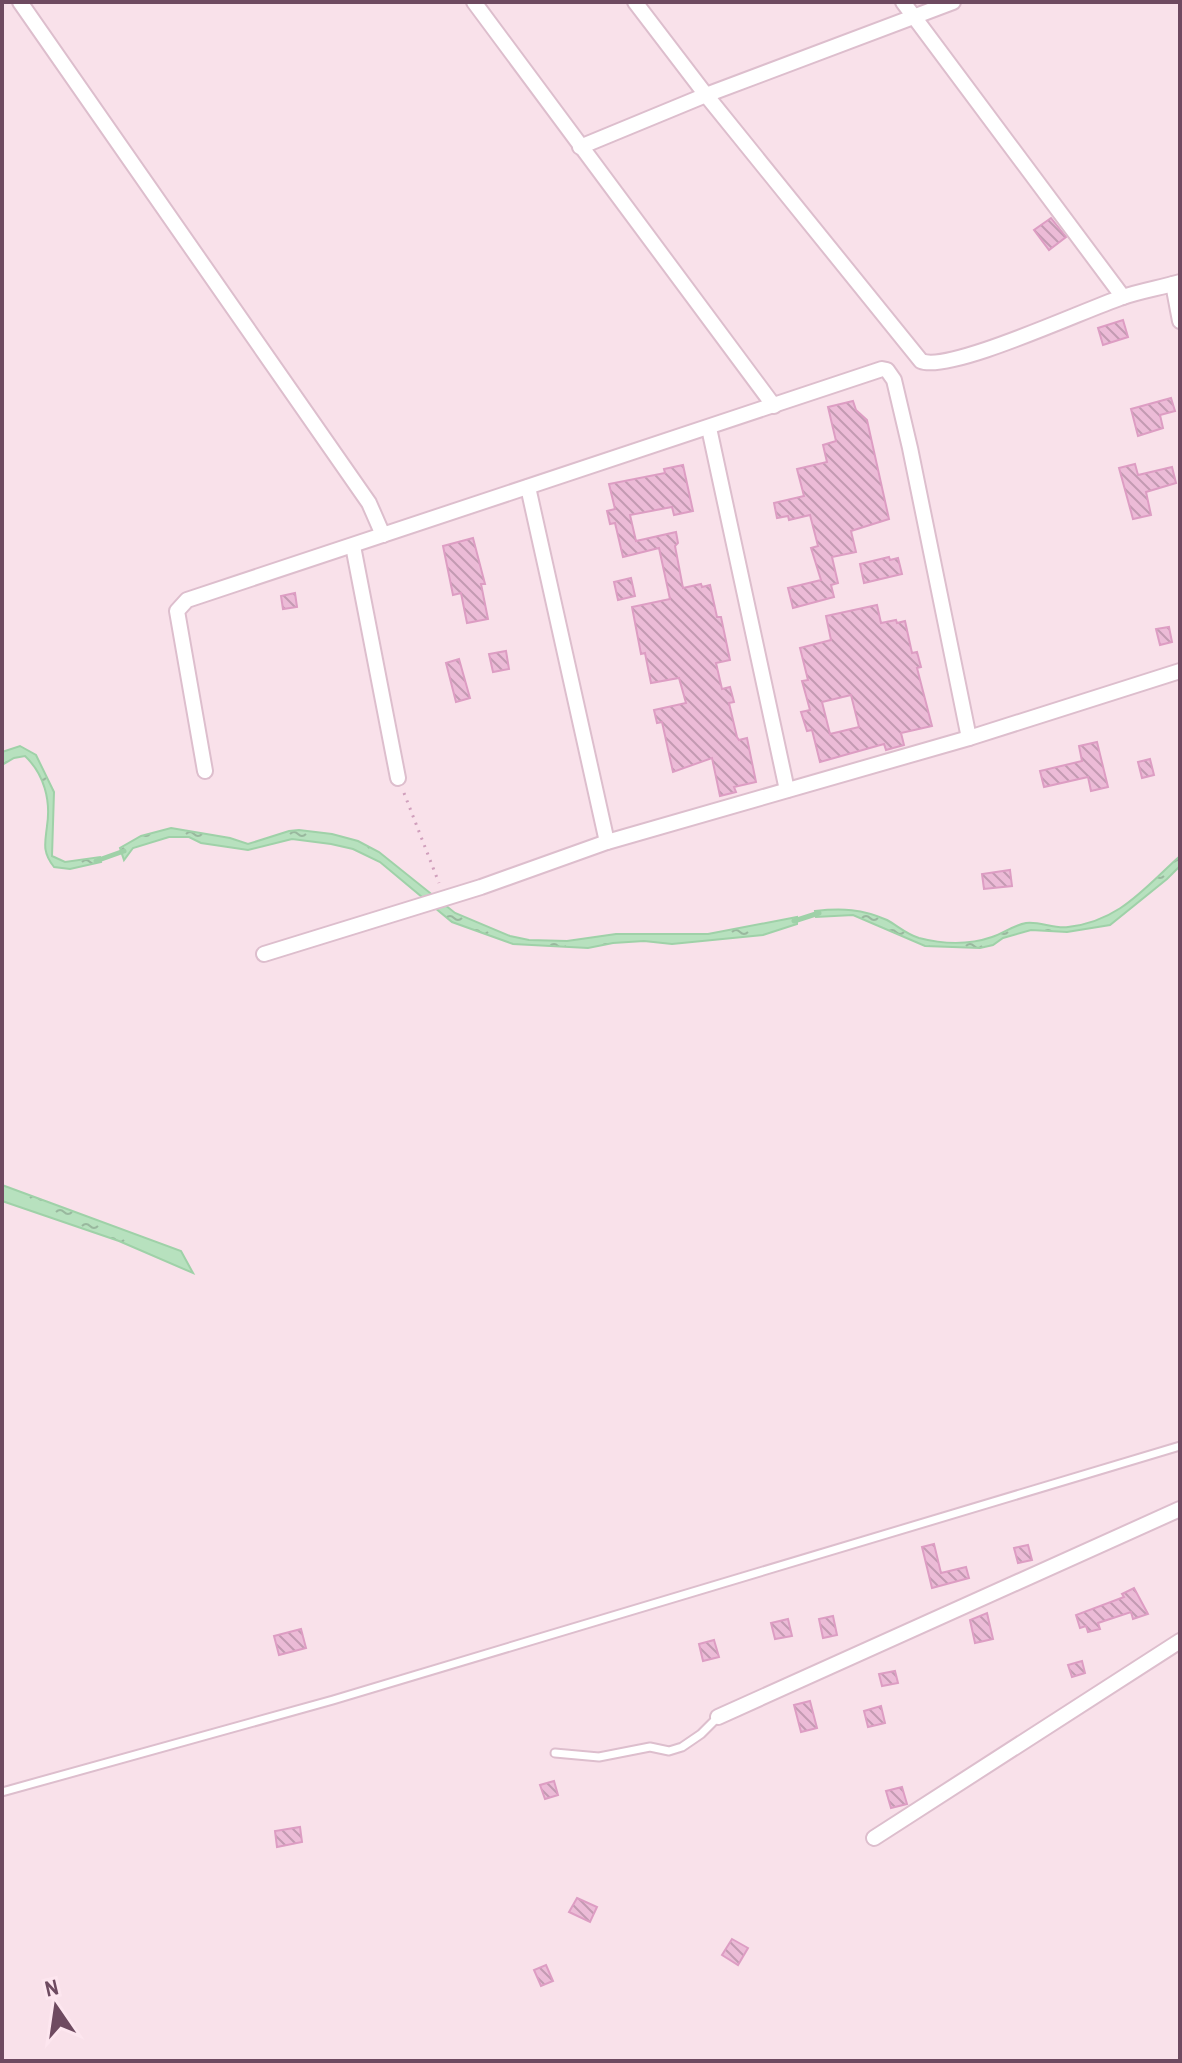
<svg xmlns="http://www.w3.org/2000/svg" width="1182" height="2063" viewBox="0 0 1182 2063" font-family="'Archivo Narrow',sans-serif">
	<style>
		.water { fill: url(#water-ripples); stroke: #9fd1a8; stroke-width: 2 }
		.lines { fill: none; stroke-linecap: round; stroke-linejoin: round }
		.stream { stroke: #9fd1a8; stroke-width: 5 }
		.building { fill: url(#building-back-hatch); stroke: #dd9dc3; stroke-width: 2; fill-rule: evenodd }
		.lane-casing { stroke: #ddbecd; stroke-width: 11 }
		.street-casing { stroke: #ddbecd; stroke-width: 18 }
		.path { stroke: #d09fbc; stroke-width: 3; stroke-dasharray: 2 6; stroke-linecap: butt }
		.lane { stroke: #fff; stroke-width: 7 }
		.street { stroke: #fff; stroke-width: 14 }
	</style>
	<defs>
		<pattern id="water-ripples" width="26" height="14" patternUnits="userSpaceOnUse" patternTransform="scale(2)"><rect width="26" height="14" fill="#b7e1be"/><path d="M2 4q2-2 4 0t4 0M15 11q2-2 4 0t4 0" fill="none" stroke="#99b89e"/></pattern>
		<pattern id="building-back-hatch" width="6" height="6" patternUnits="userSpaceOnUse" patternTransform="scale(2)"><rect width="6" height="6" fill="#ecbbd7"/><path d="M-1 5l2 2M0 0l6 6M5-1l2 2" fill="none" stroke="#c39ab2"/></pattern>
	</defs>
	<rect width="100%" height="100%" fill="#f9e1ea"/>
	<g class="water">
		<path d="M20,746L36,755L54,792L52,856L65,862L100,857L101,862L70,869L54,867C42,852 45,843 47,826C51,800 44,774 25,756L14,758L2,765V752Z"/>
		<path d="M171,828L230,838L248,844L289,831L299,830L332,834L358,841L379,852L455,913L510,936L529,940L567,941L616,934H708L797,917V924L763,935L672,944L644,941L613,943L588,948L513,944L452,922L380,862L353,849L331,844L292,839L248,850L201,843L189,837H169L133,848L124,860L120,848L141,836Z"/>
		<path d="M1180,856V866L1167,879L1110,925L1067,932L1031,930L1003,938L993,945L980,948L925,946L853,915L816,917L815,911C842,908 862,909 887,920C898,926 906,934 919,938C942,944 969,945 992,937C1004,933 1014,925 1026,923C1039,921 1054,929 1068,927C1120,921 1144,888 1180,856Z"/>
		<path d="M2,1185L181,1251L193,1273L119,1241L2,1201Z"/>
	</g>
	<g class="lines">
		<g class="stream">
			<path d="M96,861L124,851"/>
			<path d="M794,921L819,913"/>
		</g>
	</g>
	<g class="building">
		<path d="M1051,218L1066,237L1049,250L1034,230Z"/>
		<path d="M1123,320L1128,337L1103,345L1098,328Z"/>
		<path d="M1171,398L1175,411L1160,415L1163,428L1138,436L1131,409Z"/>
		<path d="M853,401L856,410L867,420L889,519L851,531L856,552L832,557L838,583L831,585L834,597L793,608L788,588L821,580L811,548L818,546L810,515L789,520L788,516L777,518L774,503L804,496L797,469L827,462L823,445L836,441L828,407Z"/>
		<path d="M1135,464L1138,475L1172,467L1176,483L1146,492L1151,515L1133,519L1119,468Z"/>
		<path d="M683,465L693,511L674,515L672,507L630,515L636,541L676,532L678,543L675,546L683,588L701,584L702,587L710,585L717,617H721L730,660L716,663L722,689L730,687L734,702L729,703L737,737L739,740L747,738L756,782L734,787L736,792L720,796L712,758L673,772L662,722L657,723L654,710L686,703L679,678L651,683L645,653L641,654L632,607L670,599L659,548L623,557L615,523L610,524L607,511L615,509L609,484L665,473L664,469Z"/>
		<path d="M473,538L485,584H481L488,619L467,623L461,593L453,595L443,546Z"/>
		<path d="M889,557L890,560L898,558L902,574L864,583L860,564Z"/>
		<path d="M631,578L635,596L618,600L614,582Z"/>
		<path d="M295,593L297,607L283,609L281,596Z"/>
		<path d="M877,605L881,623L896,620L897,623L905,621L912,653L917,652L921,667L917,668L932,726L901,733L904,745L886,750L884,744L820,762L812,730L807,731L801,712L810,710L802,681L808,680L800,648L831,640L826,616ZM851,695L859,727L830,734L822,702Z"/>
		<path d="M1169,627L1172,642L1160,645L1156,629Z"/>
		<path d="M506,651L509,669L493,672L489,654Z"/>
		<path d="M459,659L470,698L456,702L446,663Z"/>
		<path d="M1097,742L1108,787L1091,791L1088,777L1044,787L1040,771L1082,761L1079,746Z"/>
		<path d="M1150,759L1154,775L1142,778L1138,762Z"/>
		<path d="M1010,870L1012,886L984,889L982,874Z"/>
		<path d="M934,1544L941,1573L966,1567L969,1578L932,1588L922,1547Z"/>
		<path d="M1028,1545L1032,1560L1018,1563L1014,1548Z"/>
		<path d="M1134,1588L1148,1614L1133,1619L1131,1612L1098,1623L1100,1629L1088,1632L1086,1626L1080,1628L1076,1615L1124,1597L1122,1594Z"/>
		<path d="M987,1613L993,1639L975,1643L970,1620Z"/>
		<path d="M833,1616L837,1635L823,1638L819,1619Z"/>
		<path d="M788,1619L792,1636L775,1639L771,1623Z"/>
		<path d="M301,1629L306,1648L279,1655L274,1636Z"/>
		<path d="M714,1640L719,1657L703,1661L699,1644Z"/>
		<path d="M1082,1661L1085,1673L1072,1677L1068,1665Z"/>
		<path d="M895,1671L898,1683L882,1686L879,1674Z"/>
		<path d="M810,1701L817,1728L801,1732L794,1705Z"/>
		<path d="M881,1706L885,1723L868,1727L864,1711Z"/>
		<path d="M554,1781L558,1795L545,1799L540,1785Z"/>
		<path d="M902,1787L907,1804L891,1808L886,1791Z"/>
		<path d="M300,1827L302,1842L277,1847L275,1831Z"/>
		<path d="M577,1898L597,1907L590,1922L569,1912Z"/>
		<path d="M732,1939L748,1948L738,1965L722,1955Z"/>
		<path d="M546,1965L553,1981L541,1986L534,1970Z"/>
	</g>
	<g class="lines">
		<defs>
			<g id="lane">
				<path d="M555,1753L599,1757L650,1747L669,1751L682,1747L701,1734L718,1717"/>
				<path d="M2,1792L333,1700L1180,1446"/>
			</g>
			<g id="street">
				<path d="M20,2L369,503L383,535"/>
				<path d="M474,2L774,406"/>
				<path d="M635,2L706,95L921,361C949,373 1084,310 1120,298C1139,291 1160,288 1180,282"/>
				<path d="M903,2L1123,297"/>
				<path d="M580,147L706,95L953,2"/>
				<path d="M1173,284L1180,321"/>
				<path d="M709,428L787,790"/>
				<path d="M528,487L607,842"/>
				<path d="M353,546L398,778"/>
				<path d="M205,771L177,611L187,600L882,369L887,370L894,380L910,448L969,738"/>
				<path d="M264,954L481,887L607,842L969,738L1180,671"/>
				<path d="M718,1717L1180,1509"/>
				<path d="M874,1838L1180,1641"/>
			</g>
		</defs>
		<use href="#lane" class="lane-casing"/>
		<use href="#street" class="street-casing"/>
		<path class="path" d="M404,793L439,883"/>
		<use href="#lane" class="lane"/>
		<use href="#street" class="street"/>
	</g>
	<rect width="1182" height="2063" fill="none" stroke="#6e4a60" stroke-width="8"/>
	<g transform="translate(56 2007) rotate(347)" stroke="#fde6ef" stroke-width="6" paint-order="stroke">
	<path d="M0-6L14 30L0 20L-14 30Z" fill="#6e4a60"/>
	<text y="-12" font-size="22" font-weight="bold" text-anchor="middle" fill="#6e4a60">N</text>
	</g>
</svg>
